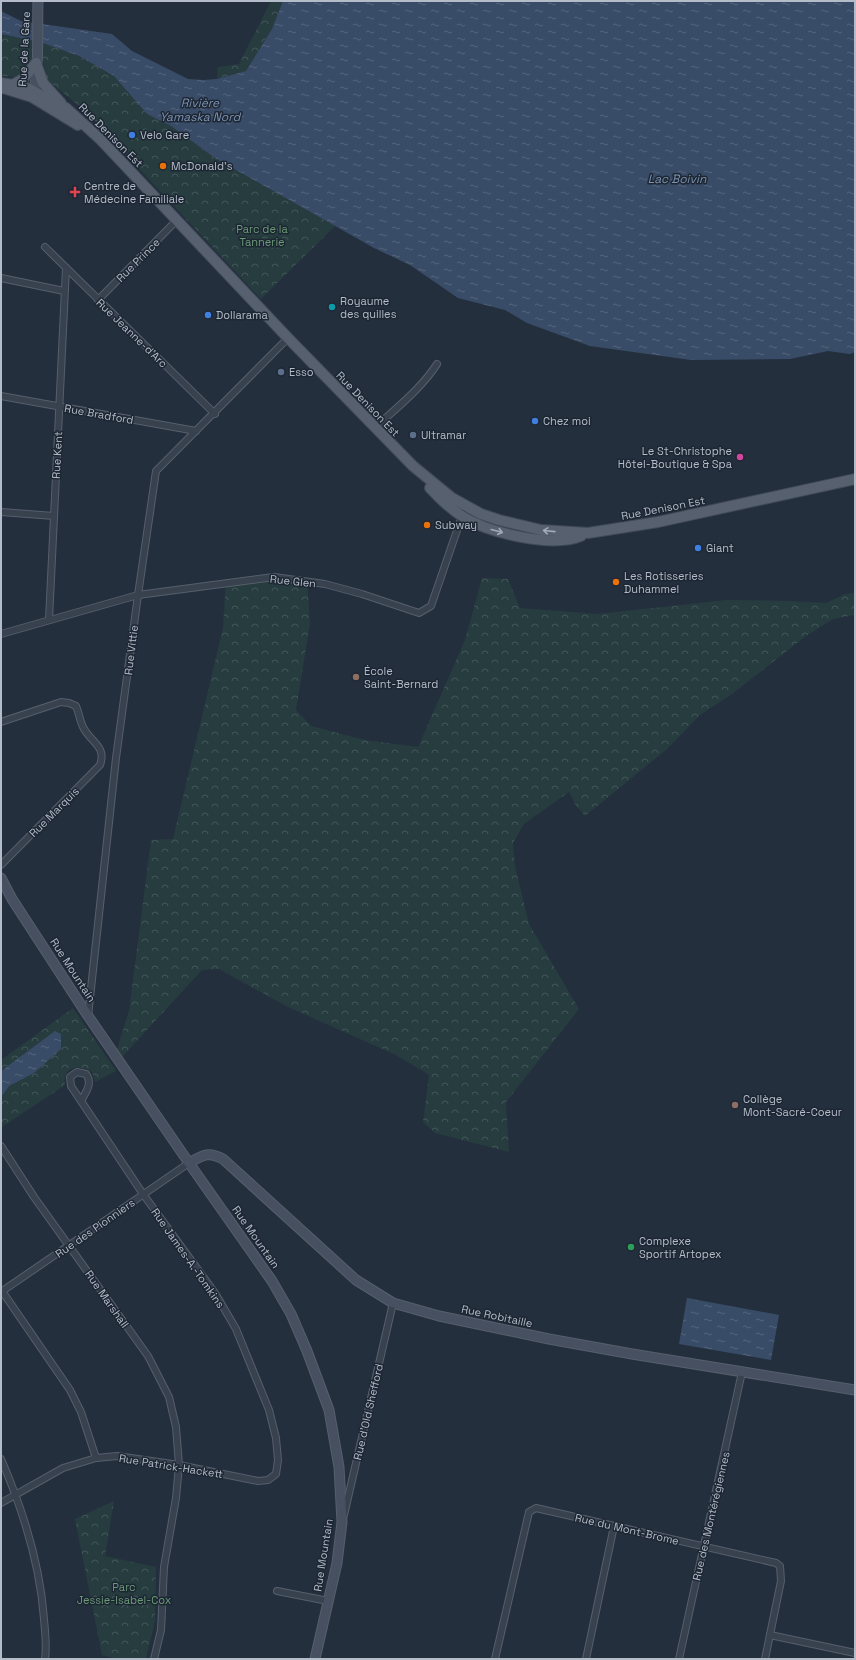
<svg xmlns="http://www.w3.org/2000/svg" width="856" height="1660" viewBox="0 0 856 1660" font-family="'Space Grotesk',sans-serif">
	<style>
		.forest { fill: url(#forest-crowns) }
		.water { fill: url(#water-ripples) }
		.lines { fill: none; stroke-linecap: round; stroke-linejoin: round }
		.street-casing { stroke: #565f6c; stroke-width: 8 }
		.secondary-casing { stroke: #565f6c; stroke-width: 11 }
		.primary-casing { stroke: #414a57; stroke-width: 12 }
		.street { stroke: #38414e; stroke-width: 6 }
		.secondary { stroke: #465061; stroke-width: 9 }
		.primary { stroke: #56606e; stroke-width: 10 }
		.oneway { stroke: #a1aab7 }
		.shop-dot { fill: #3f7fe0; stroke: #1d2633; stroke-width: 1.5 }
		.food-dot { fill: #e8710a; stroke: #1d2633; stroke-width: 1.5 }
		.health-dot { fill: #e0444e; stroke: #1d2633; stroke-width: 1.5 }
		.culture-dot { fill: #0f9aa8; stroke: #1d2633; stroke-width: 1.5 }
		.service-dot { fill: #5c6f8a; stroke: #1d2633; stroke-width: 1.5 }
		.hotel-dot { fill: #d1479c; stroke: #1d2633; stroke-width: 1.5 }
		.education-dot { fill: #8d6e63; stroke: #1d2633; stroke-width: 1.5 }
		.leisure-dot { fill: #2e9e5b; stroke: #1d2633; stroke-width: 1.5 }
		.labels { text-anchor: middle; stroke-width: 3; stroke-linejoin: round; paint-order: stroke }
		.street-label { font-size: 11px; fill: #b4bcc9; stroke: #1d2633 }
		.poi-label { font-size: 11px; fill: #b4bcc9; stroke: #1d2633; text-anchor: start }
		.park-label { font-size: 11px; fill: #6b9a76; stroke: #1d2633 }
		.water-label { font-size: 12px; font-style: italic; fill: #7c92b1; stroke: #1d2633 }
	</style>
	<defs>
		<pattern id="forest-crowns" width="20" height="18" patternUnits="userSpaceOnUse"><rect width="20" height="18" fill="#263c3f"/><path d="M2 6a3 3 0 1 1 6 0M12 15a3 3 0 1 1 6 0" fill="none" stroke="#435659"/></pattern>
		<pattern id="water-ripples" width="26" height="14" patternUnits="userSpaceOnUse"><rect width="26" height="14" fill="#394c67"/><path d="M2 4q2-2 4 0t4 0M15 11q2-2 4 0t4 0" fill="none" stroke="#53647b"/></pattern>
	</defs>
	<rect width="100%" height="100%" fill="#242f3e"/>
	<g class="forest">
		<path d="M271,1H283L272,29L246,71L217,79L218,67L239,64Z"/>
		<path d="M1,34L40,42L79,56L114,76L147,114L171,126L215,158L335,226L261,299L83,109L51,83L47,78L43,60H34L17,77L1,76Z"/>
		<path d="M250,577L307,580L310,623L296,710L311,726L365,740L418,747L465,640L482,578L508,579L520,608L597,614L727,600L788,601L826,603L845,594L855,593V615L833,619L806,636L732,694L700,715L667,749L585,816L575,804L569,792L524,824L513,843L515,866L529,924L579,1009L506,1102L509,1152L435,1133L423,1122L429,1075L396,1055L288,1007L219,969L202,970L122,1057L117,1049L129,1011L151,840L173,839L223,628L226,579Z"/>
		<path d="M73,1008L116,1071L95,1082L92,1072C79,1064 62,1066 65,1085L2,1127L1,1060Z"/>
		<path d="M114,1501L105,1556L156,1567L155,1621L146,1659H117L102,1655L75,1519Z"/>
	</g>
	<g class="water">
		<path d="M283,1H855V352L850,354L828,351L790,359L691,360L590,346L527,323L505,310L458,298L410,265L374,248L215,158L171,126L147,114L114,76L79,56L40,42L1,34V11L21,21L112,34L132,51L188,79L203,80L217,79L246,71L272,29Z"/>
		<path d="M55,1031L61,1034V1049L34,1073L9,1086L1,1097V1071Z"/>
		<path d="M687,1298L779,1315L771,1360L679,1344Z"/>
	</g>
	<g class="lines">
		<defs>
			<g id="street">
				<path d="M45,247L215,414"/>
				<path d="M1,278L64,291"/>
				<path d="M98,300L177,220"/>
				<path d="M1,396L196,431"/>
				<path d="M375,428C396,408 421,389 437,364"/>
				<path d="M1,512L54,516"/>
				<path d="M49,620L66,268"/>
				<path d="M1,634L138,595L274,577L325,584L362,594L419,613L431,606L463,513"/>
				<path d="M1,722L61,702L69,703L76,706C79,713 80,721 83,727C90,742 107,746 100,765L1,865"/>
				<path d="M88,1016L116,758L138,595L156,471L288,338"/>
				<path d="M1,1146L34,1197L148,1356L169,1397L176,1427L179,1465L176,1498L164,1567L161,1630L154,1659"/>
				<path d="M2,1291L70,1390L81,1412L96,1458"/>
				<path d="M1,1292L189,1163"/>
				<path d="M1,1459C23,1510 40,1563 44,1619C45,1632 47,1646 45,1659"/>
				<path d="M1,1503L63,1468L96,1458L117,1456L179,1465L258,1481L268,1480L276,1474L278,1460L276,1438L269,1410L236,1329L215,1293L143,1194L71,1086L70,1077L77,1072L86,1074C93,1083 86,1092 81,1101"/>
				<path d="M344,1515L393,1303"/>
				<path d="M277,1591L328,1601"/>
				<path d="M770,1635L855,1653"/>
				<path d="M495,1659L529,1512L536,1508L776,1563L780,1566L781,1581L765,1659"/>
				<path d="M586,1659L614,1526"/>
				<path d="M679,1659L742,1372"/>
			</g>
			<g id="secondary">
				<path d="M32,97C40,74 37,27 38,1"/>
				<path d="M1,878L12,899L88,1016L189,1163L272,1281L291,1314L307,1351L329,1410L339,1467L342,1522L337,1563L315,1659"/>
				<path d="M189,1163C203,1155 208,1151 223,1159L356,1280L393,1303L439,1316L549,1339L632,1354L855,1390"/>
			</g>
			<g id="primary">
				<path d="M36,63L43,83L61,103"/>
				<path d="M1,83L25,87L66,108L100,139L288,338L413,466L452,498L481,514L499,520L541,530L588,533L658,522L855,479"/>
				<path d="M14,84L23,79L36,63"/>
				<path d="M3,88L32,97L78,125"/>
				<path d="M430,488C440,499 452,510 465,518C491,533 552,548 581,536"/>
			</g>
		</defs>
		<use href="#street" class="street-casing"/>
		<use href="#secondary" class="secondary-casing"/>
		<use href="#primary" class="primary-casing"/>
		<use href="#street" class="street"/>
		<use href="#secondary" class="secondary"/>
		<use href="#primary" class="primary"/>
	</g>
	<defs><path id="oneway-shaft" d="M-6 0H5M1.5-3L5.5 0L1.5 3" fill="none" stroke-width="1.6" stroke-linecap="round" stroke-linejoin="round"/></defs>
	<g class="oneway">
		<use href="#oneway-shaft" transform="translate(497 531) rotate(15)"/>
		<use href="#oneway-shaft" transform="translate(549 531) rotate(-174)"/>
	</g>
	<g class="shop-dot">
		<circle cx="132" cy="135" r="4"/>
		<circle cx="208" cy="315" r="4"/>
		<circle cx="535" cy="421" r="4"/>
		<circle cx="698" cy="548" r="4"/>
	</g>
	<g class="food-dot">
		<circle cx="163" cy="166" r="4"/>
		<circle cx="427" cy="525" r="4"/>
		<circle cx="616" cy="582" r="4"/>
	</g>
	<path class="health-dot" d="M73 186h4v4h4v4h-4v4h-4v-4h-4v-4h4z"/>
	<circle class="culture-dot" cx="332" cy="307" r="4"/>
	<g class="service-dot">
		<circle cx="281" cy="372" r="4"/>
		<circle cx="413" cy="435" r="4"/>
	</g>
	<circle class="hotel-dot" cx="740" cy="457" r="4"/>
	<g class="education-dot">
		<circle cx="356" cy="677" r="4"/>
		<circle cx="735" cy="1105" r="4"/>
	</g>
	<circle class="leisure-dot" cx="631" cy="1247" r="4"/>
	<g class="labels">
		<g class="street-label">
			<text transform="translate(24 49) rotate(-87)" y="4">Rue de la Gare</text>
			<text transform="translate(111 135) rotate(45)" y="4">Rue Denison Est</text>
			<text transform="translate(138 260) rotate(-45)" y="4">Rue Prince</text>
			<text transform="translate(132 333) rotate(44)" y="4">Rue Jeanne-d'Arc</text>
			<text transform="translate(368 404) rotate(46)" y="4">Rue Denison Est</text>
			<text transform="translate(99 414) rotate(10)" y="4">Rue Bradford</text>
			<text transform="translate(57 455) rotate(-87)" y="4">Rue Kent</text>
			<text transform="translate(663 508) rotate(-11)" y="4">Rue Denison Est</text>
			<text transform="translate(293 581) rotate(6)" y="4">Rue Glen</text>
			<text transform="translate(131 650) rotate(-83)" y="4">Rue Vittie</text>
			<text transform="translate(54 812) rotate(-45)" y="4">Rue Marquis</text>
			<text transform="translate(73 970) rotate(57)" y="4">Rue Mountain</text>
			<text transform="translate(95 1228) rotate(-35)" y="4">Rue des Pionniers</text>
			<text transform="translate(256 1237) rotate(55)" y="4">Rue Mountain</text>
			<text transform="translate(188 1258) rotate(55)" y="4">Rue James-A.-Tomkins</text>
			<text transform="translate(107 1299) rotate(55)" y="4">Rue Marshall</text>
			<text transform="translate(497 1316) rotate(12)" y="4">Rue Robitaille</text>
			<text transform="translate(368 1412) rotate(-77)" y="4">Rue d'Old Shefford</text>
			<text transform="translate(171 1466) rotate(9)" y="4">Rue Patrick-Hackett</text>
			<text transform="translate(711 1516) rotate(-77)" y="4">Rue des Montérégiennes</text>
			<text transform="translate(627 1529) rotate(13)" y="4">Rue du Mont-Brome</text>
			<text transform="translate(323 1555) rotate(-81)" y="4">Rue Mountain</text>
		</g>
		<g class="poi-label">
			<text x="140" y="139">Velo Gare</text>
			<text x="171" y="170">McDonald's</text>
			<text x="84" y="190">Centre de<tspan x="84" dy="13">Médecine Familiale</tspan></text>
			<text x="340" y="305">Royaume<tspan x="340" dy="13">des quilles</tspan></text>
			<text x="216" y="319">Dollarama</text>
			<text x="289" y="376">Esso</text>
			<text x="543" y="425">Chez moi</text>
			<text x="421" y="439">Ultramar</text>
			<text x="732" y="455" text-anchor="end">Le St-Christophe<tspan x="732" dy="13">Hôtel-Boutique &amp; Spa</tspan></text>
			<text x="435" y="529">Subway</text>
			<text x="706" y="552">Giant</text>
			<text x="624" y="580">Les Rotisseries<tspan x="624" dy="13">Duhammel</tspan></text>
			<text x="364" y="675">École<tspan x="364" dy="13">Saint-Bernard</tspan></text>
			<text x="743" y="1103">Collège<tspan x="743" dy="13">Mont-Sacré-Coeur</tspan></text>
			<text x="639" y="1245">Complexe<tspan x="639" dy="13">Sportif Artopex</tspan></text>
		</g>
		<g class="park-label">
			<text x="262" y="233">Parc de la<tspan x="262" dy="13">Tannerie</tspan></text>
			<text x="124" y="1591">Parc<tspan x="124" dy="13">Jessie-Isabel-Cox</tspan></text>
		</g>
		<g class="water-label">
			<text x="200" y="107">Rivière<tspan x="200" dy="14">Yamaska Nord</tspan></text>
			<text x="677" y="183">Lac Boivin</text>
		</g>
	</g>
	<rect width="856" height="1660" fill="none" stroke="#b4bcc9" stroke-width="4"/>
</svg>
